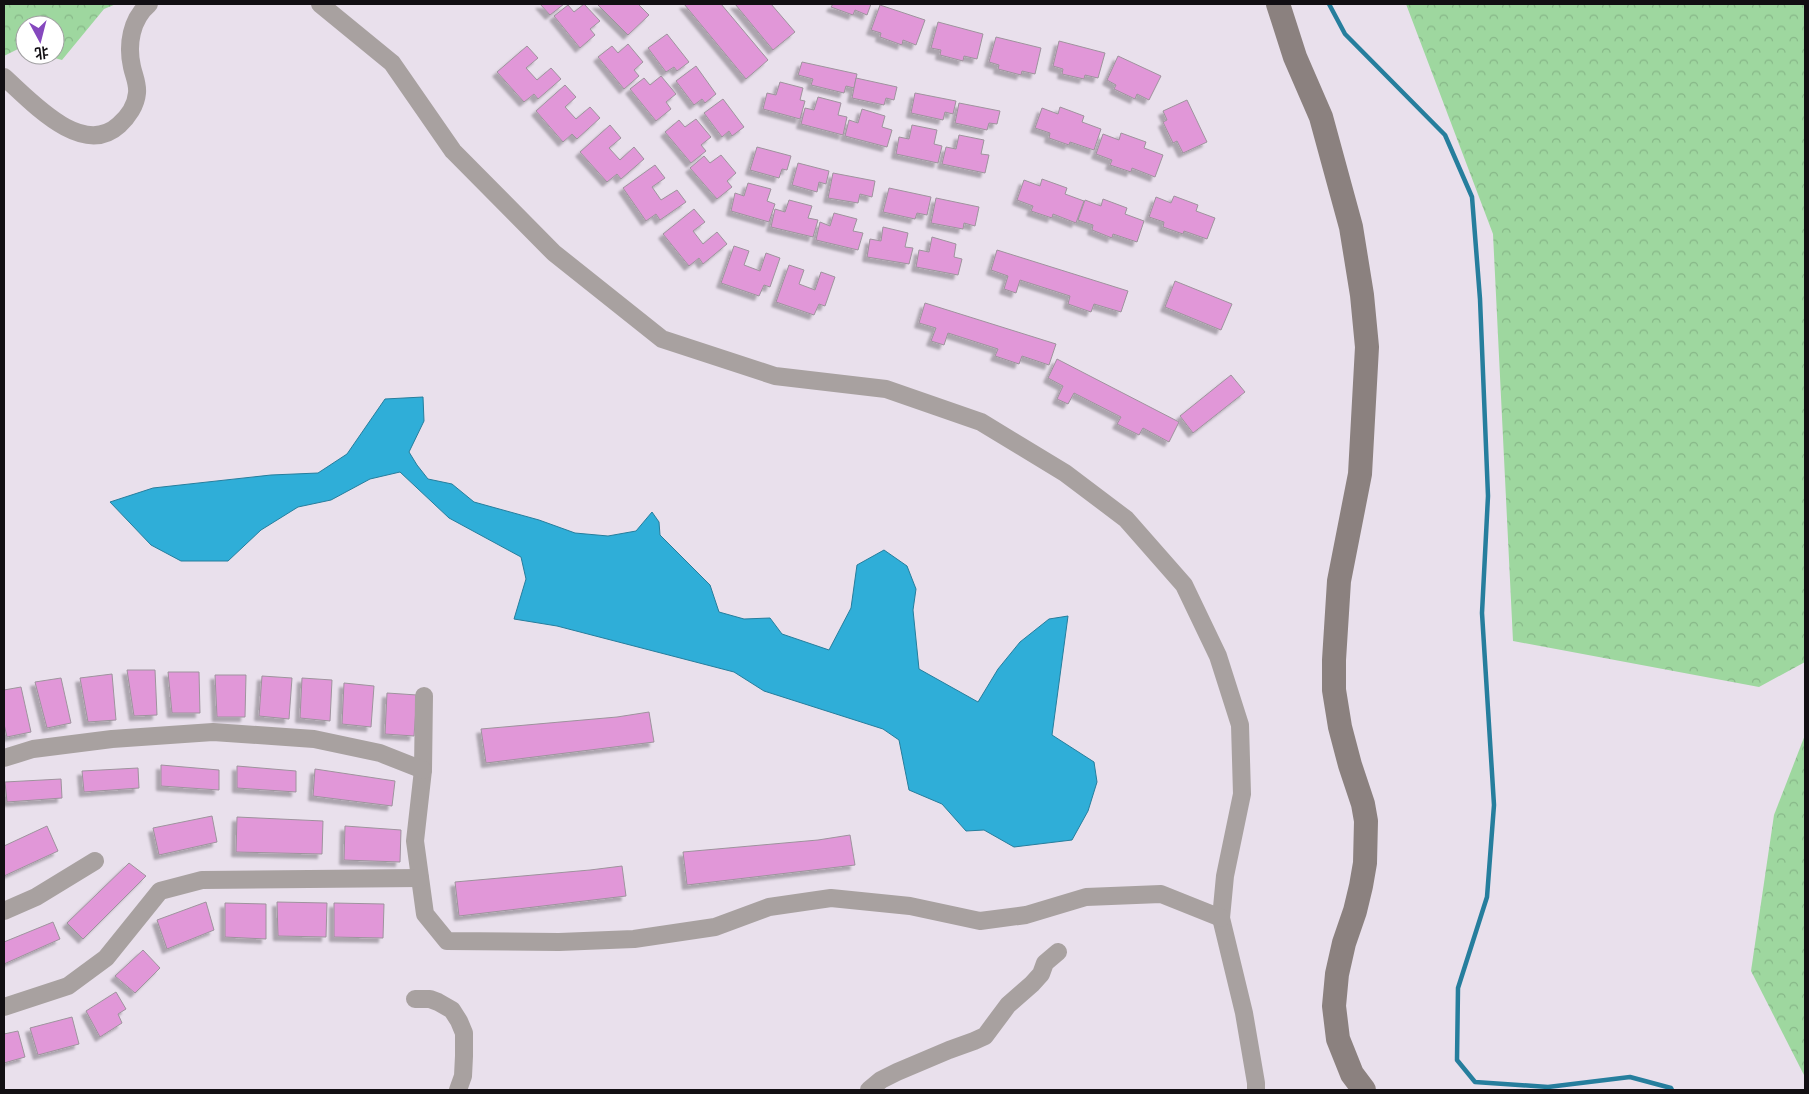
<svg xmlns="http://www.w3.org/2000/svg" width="1809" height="1094" viewBox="0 0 1809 1094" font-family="'Archivo Narrow','Noto Sans SC',sans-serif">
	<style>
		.forest { fill: url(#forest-crowns) }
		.water { fill: #2faed8; stroke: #267e9d }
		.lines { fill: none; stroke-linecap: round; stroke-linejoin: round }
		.stream { stroke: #267e9d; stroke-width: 4.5 }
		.building { fill: #e197d8; stroke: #9e939d; filter: url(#shadow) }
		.street { stroke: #a8a1a0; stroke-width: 18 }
		.secondary { stroke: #8b817f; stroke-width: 24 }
	</style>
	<defs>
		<pattern id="forest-crowns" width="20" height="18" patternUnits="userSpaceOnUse" patternTransform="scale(1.25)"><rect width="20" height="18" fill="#9ed79f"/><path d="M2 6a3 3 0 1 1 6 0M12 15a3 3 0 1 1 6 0" fill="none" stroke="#87b788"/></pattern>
		<filter id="shadow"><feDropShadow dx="-4.5" dy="4.5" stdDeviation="1" flood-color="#0004"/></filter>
	</defs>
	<rect width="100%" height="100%" fill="#e9e0ec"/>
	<g class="forest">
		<path d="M4,4H116L104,9L62,60L43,55H55V25H25V50L20,48L4,56Z"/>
		<path d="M1406,4H1805V662L1759,687L1513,641L1493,234Z"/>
		<path d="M1805,735V1077L1751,971L1774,815Z"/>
	</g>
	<path class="water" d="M423,397L424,421L409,452L417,465L428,479L452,484L474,502L539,520L575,533L608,536L636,531L652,512L659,522L660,535L710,585L719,612L744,619L770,618L782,634L829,650L851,608L857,565L884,550L907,566L916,589L913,610L919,669L978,702L998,669L1020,642L1049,619L1068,616L1052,735L1094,762L1097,782L1088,811L1072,840L1014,847L984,830L966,831L942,804L909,790L899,740L883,729L764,691L734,672L557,626L514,619L526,579L521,557L449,518L400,472L370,479L331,500L298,507L261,530L228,561H181L151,545L110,502L153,488L271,475L318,473L347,454L385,399Z"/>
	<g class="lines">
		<path class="stream" d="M1329,4L1345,34L1445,135L1472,197L1480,299L1488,496L1482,613L1494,805L1487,897L1458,988L1457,1060L1475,1082L1548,1087L1630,1077L1671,1088L1672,1090"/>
	</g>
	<g class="building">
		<path d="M540,4H564L550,15Z"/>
		<path d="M584,4L600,21L590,29L595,35L580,48L554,16L568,5L574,12Z"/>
		<path d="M597,4H638L649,15L628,35Z"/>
		<path d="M684,4H721L768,60L746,79Z"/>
		<path d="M735,4H771L795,32L773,50Z"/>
		<path d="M833,4H871L867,15L855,10L853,15L831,7Z"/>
		<path d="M880,5L925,20L916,45L903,40L902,45L880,37L881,33L871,30Z"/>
		<path d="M938,22L983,34L977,59L964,56L963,61L940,55L941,50L931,48Z"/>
		<path d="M667,34L689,62L677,71L674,67L666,72L648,48Z"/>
		<path d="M996,37L1041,48L1035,74L1022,71L1021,75L998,69L999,65L989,62Z"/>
		<path d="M1059,41L1105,53L1098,78L1085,75L1084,79L1062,74L1063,69L1053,66Z"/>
		<path d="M628,44L643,62L634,70L639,76L624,89L598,57L612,46L618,53Z"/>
		<path d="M527,46L538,58L526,68L537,80L551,68L561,79L538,99L534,94L524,102L497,72Z"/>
		<path d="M1118,56L1161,76L1149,100L1137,94L1135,99L1114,89L1116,85L1107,80Z"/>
		<path d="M802,62L857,74L854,88L846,86L844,93L811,85L813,79L798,75Z"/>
		<path d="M696,66L716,94L705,103L702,99L694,105L676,81Z"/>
		<path d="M661,76L676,94L666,102L671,109L656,121L630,89L644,78L650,85Z"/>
		<path d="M856,78L897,87L894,100L886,98L884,105L852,98Z"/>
		<path d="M780,82L803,88L800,100L805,101L800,119L763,109L767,93L776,95Z"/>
		<path d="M565,85L576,97L565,107L576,119L590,107L600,118L577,139L572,134L563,142L536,111Z"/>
		<path d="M915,93L956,101L953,114L945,112L943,120L911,113Z"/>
		<path d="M818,97L841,103L838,115L847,117L843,135L801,124L805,108L814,110Z"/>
		<path d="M723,99L744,127L732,136L729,131L722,137L704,113Z"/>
		<path d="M1187,100L1207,142L1183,153L1177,141L1173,143L1163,122L1167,120L1163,111Z"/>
		<path d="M959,103L1000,111L997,124L989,123L987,130L955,123Z"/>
		<path d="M1060,107L1084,116L1082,122L1101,129L1094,150L1070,142L1069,145L1049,138L1050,133L1035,128L1042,108L1058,114Z"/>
		<path d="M862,109L885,116L882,127L892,130L887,147L845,136L849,120L858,123Z"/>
		<path d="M696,119L711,137L701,145L706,151L691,163L665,132L679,120L685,127Z"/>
		<path d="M610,125L621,138L609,148L620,160L634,147L644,159L621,179L617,174L607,182L580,152Z"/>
		<path d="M912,125L937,130L934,144L942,146L938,163L896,154L899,137L909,139Z"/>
		<path d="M1121,133L1146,142L1144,148L1163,155L1155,177L1132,168L1131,172L1110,165L1112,160L1096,154L1103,134L1119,140Z"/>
		<path d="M959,135L984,140L981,154L989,155L985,173L942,164L946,147L956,149Z"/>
		<path d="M757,147L791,156L787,170L782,169L779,178L750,170Z"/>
		<path d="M721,155L736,173L727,181L732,187L717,199L690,168L704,156L710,163Z"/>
		<path d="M798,163L829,171L826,184L819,182L817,192L792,185Z"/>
		<path d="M655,165L665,178L652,187L661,200L677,190L686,202L660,220L656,214L646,221L623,188Z"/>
		<path d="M833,173L875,181L872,197L860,194L858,203L828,198Z"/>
		<path d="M1042,179L1067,188L1065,194L1084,201L1076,223L1053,214L1052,218L1031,211L1033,206L1017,200L1024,180L1040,186Z"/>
		<path d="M748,183L771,189L767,201L775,204L769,222L731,211L735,193L744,196Z"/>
		<path d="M889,188L931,197L927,215L917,213L915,219L883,212Z"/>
		<path d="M1174,196L1198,205L1196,211L1215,218L1207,239L1184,231L1183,234L1163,227L1164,222L1149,217L1156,197L1171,203Z"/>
		<path d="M936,198L979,207L975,226L964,223L963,229L931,223Z"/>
		<path d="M1103,199L1127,208L1125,214L1144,221L1137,242L1113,234L1112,238L1092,230L1093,225L1078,220L1085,200L1101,206Z"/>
		<path d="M789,200L812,206L808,218L818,220L813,237L771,227L775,209L785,212Z"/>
		<path d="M694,209L705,222L693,231L703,244L717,232L727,244L703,264L699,258L689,266L663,234Z"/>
		<path d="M834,213L857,219L853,231L863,233L858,250L816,240L820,222L830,226Z"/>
		<path d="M883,227L908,233L905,247L913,248L909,264L867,257L870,239L881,241Z"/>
		<path d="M932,237L956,244L954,257L962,259L958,275L916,267L919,250L929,252Z"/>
		<path d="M734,246L749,251L744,265L760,271L766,253L780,258L770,287L764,285L759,296L721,283Z"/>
		<path d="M997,250L1128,291L1121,312L1094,304L1091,312L1068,304L1070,296L1020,280L1016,293L1004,289L1008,276L991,270Z"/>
		<path d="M789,265L804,270L799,284L815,290L821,272L835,277L825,306L819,304L814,315L776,302Z"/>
		<path d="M1175,281L1232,304L1221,330L1165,307Z"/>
		<path d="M925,303L1056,344L1049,365L1022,356L1019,364L995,356L998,349L948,333L944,345L931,341L936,328L919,323Z"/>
		<path d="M1057,359L1179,422L1169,442L1143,428L1139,435L1117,424L1121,417L1074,393L1068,404L1057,399L1063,386L1048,378Z"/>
		<path d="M1231,375L1245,392L1193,433L1180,416Z"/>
		<path d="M127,670H155L157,715L134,716Z"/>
		<path d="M168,672H199L200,713H172Z"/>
		<path d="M112,674L116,720L88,722L80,678Z"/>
		<path d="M215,675H246L245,717H217Z"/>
		<path d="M262,676L292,678L289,719L259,716Z"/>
		<path d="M61,678L71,723L47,728L35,682Z"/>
		<path d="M302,678L332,680L330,721L300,718Z"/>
		<path d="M344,683L374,686L371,727L342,724Z"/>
		<path d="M21,687L31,732L7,737L4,724V690Z"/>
		<path d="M387,693L417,695L414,736L385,734Z"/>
		<path d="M649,712L654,742L486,763L481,729L617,717Z"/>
		<path d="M161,765L219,770V790L161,786Z"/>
		<path d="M237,766L296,771V792L237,788Z"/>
		<path d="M138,768L139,788L84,792L82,771Z"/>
		<path d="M315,769L395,781L392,806L313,796Z"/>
		<path d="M61,779L62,798L7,802L5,782Z"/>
		<path d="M212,816L217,842L159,855L153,828Z"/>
		<path d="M237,817L323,821L322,854L236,852Z"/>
		<path d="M47,826L58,851L4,876V846Z"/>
		<path d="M345,826L401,830L400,862L344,860Z"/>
		<path d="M850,835L855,865L687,885L683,852L818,840Z"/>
		<path d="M129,863L146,876L83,939L67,923Z"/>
		<path d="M622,866L626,896L459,916L455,882L590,870Z"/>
		<path d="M206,902L214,930L167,949L157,920Z"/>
		<path d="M277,902L327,903L326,937L278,936Z"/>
		<path d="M225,903L266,904V939L225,937Z"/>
		<path d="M334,903L384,904L383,938L334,937Z"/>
		<path d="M53,922L60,939L4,964V942Z"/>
		<path d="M143,950L160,968L135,993L115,976Z"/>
		<path d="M116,992L126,1009L118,1014L122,1023L100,1037L86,1011Z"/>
		<path d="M72,1017L79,1044L38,1055L30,1028Z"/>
		<path d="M18,1031L25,1057L4,1063V1034Z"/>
	</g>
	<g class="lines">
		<g class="street">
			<path d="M320,4L392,63L453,151L554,253L662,339L775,376L886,389L981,422L1065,473L1126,519L1184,585L1218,656L1240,725L1242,794L1225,876L1221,918L1244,1013L1256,1083V1090"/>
			<path d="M4,77C30,100 82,159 119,125C128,117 136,105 137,93C138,84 134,76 132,67C127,45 131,19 149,4"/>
			<path d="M424,696L423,770L415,841L425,914L447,941L559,942L634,939L715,927L769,907L831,898L910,906L980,921L1026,915L1086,897L1161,894L1221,918"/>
			<path d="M4,758L33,749L112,739L213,732L314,739L380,753L423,770"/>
			<path d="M4,911L36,897L95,861"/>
			<path d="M415,999H430L438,1002L452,1010L459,1021L464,1033V1056L463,1076L458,1090"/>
			<path d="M4,1007L68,986L106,958L160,891L202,880L420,878"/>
			<path d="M869,1090L881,1080L897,1072L949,1050L974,1041L985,1036L1008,1005L1032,984L1041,974L1045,963L1058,952"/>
		</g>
		<path class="secondary" d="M1278,4L1295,57L1321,117L1351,227L1362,295L1367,347L1360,474L1339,581L1334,660V690L1340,727L1350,765L1363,804L1366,821L1365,863L1361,886L1355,911L1344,943L1337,974L1334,1006L1338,1039L1352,1074L1364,1090"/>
	</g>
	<rect width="1809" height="1094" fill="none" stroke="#120f13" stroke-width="10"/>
	<g transform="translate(40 40) rotate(173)"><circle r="24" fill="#ffffff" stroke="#a09fa1"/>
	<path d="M0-4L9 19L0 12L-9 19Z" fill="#8548be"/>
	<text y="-8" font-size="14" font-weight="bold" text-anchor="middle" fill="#120f13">北</text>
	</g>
</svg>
